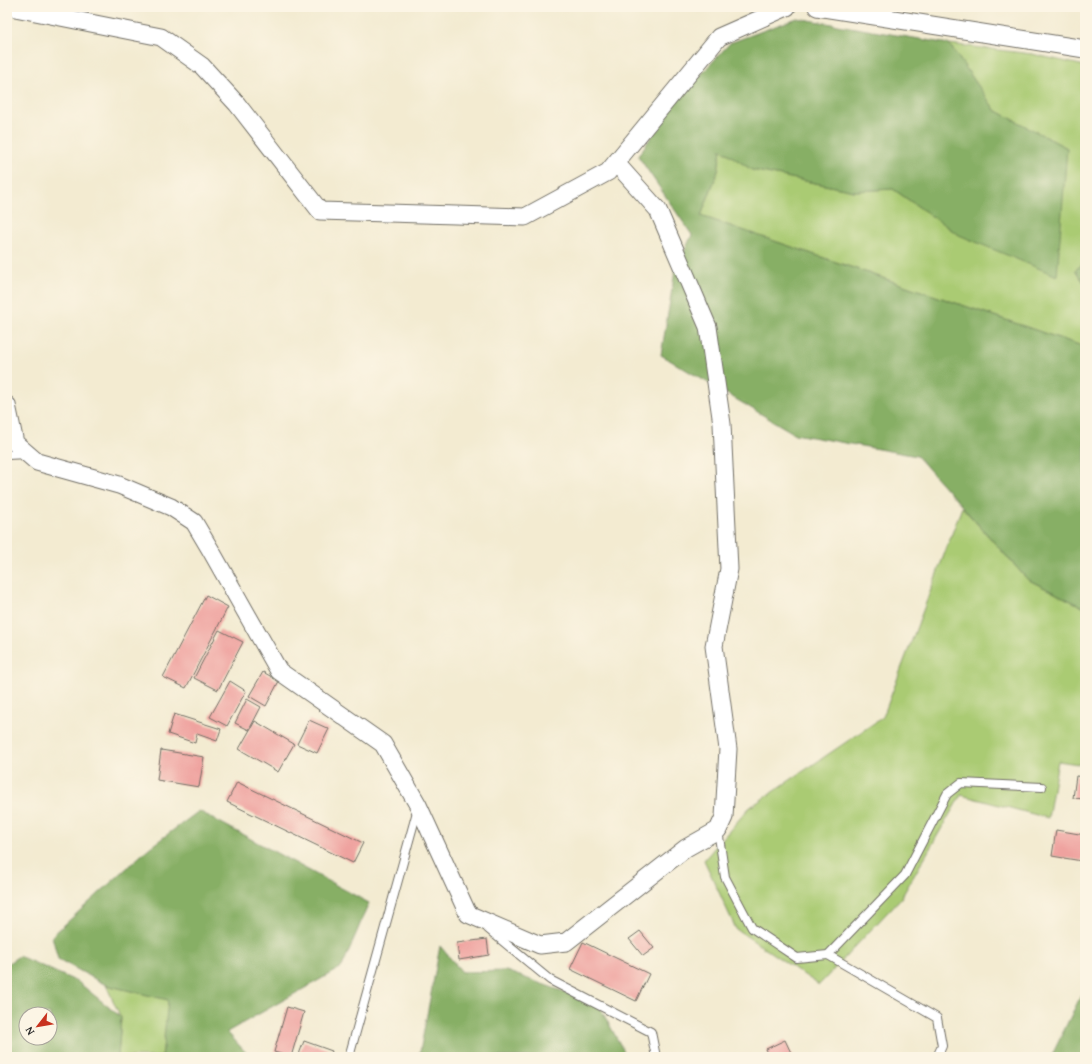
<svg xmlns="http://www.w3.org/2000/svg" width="1092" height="1064" viewBox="0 0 1092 1064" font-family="'Gentium Book Plus',serif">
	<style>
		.green { fill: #aacb73; stroke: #6a7b4f }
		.forest { fill: #87af65; stroke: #596d48; fill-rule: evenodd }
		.building { fill: #efa29f }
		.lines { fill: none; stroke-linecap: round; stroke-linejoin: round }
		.lane-casing { stroke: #716e65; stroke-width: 10 }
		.street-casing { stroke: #716e65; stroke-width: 19 }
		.lane { stroke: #fff; stroke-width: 8 }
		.street { stroke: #fff; stroke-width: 17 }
	</style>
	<rect width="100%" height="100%" fill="#fcf5e5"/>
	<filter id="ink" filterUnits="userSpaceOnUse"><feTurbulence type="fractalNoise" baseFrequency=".025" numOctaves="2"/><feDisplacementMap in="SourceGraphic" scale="8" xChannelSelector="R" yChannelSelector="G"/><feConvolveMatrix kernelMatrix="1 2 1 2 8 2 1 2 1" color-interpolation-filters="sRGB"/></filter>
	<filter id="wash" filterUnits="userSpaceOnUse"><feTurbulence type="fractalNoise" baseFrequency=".012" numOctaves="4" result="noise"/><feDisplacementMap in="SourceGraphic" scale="16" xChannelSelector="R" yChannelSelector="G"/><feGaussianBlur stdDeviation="0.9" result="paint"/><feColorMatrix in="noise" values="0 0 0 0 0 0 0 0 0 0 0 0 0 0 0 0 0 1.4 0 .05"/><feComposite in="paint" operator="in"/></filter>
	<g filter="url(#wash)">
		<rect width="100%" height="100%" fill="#f3ebd1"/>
		<g class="green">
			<path d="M949,44L1032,54L1085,66V263L1075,270L1085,284V347L701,216L718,171L721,149L752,170L854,191L893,189L959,235L1067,148L995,110Z"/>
			<path d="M962,507L1027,579L1085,608V765L1058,761L1048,818L961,795L901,898L819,985L736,929L704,860L749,808L883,717Z"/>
			<path d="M106,985L169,1000L162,1057H118L121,1018Z"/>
		</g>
		<g class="forest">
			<path d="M797,18L949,44L995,110L1067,148L1057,276L959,235L893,189L854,191L752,170L721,149L718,171L701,216L1085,347V608L1027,579L917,456L795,434L661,355L675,271L692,235L638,156L674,104L730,43Z"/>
			<path d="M1085,263V284L1075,270Z"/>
			<path d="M199,811L369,903L342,967L227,1032L250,1057H162L168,1000L106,985L58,959L52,936L149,848Z"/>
			<path d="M440,946L462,972L506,971L598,1004L627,1057H419Z"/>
			<path d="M19,956L78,982L121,1017L118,1057H7V964ZM26,1014H50V1038H26Z"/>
			<path d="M1085,987V1057H1051Z"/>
		</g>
		<g id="blocks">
			<g class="building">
				<path d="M206,595L228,607L186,688L163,677Z"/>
				<path d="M219,630L243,642L218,690L194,678Z"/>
				<path d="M263,672L279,681L266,706L249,696Z"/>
				<path d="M230,681L246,691L227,726L210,717Z"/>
				<path d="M247,699L261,707L249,730L235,723Z"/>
				<path d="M174,714L221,729L217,741L197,734L195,743L168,734Z"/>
				<path d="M309,720L329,729L317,753L297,744Z"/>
				<path d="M255,721L294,744L278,772L239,749Z"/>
				<path d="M161,750L204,757L199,787L157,780Z"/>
				<path d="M1076,776L1085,777V799L1073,798Z"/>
				<path d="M237,782L363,843L353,863L227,802Z"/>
				<path d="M1056,830L1085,835V843L1082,861L1052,856Z"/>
				<path d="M640,931L654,948L643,956L629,939Z"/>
				<path d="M487,939L489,955L459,960L457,943Z"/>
				<path d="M583,942L649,974L636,1001L570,969Z"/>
				<path d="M287,1007L304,1012L291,1057L274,1052Z"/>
				<path d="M785,1040L793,1057H770L766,1049Z"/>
				<path d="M304,1041L332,1051L330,1057H298Z"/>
			</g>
		</g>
	</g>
	<g filter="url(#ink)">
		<use href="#blocks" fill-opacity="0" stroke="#716e65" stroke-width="1"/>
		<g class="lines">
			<defs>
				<g id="lane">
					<path d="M7,455L27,454"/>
					<path d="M718,830L725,877L752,928L797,958L828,955L905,875L947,794L961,783L1042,787"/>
					<path d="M488,929L550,980L651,1032L656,1057"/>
					<path d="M828,955L937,1018L942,1046L937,1057"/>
					<path d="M349,1057L418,808"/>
				</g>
				<g id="street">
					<path d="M10,7L161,37L202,66L237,104L320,211L525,217L608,172L719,37L787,7"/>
					<path d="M817,7L1085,49"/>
					<path d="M7,405L15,443L37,462L119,485L171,507L194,522L210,549L279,671L383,744L418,805L468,914L540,945L566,942L686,848L718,830L724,817L728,749L714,646L729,569L722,424L708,327L658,210L616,163"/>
				</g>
			</defs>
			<use href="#lane" class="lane-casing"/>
			<use href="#street" class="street-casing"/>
			<use href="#lane" class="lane"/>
			<use href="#street" class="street"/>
		</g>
	</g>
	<rect width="1092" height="1064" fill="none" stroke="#fcf5e5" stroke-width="24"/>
	<g transform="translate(38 1026) rotate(239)"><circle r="19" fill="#fcf5e5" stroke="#a8a49b"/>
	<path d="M0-3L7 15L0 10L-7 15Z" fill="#c8321e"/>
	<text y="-6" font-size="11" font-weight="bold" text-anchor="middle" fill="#2b2b2b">N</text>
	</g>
</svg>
